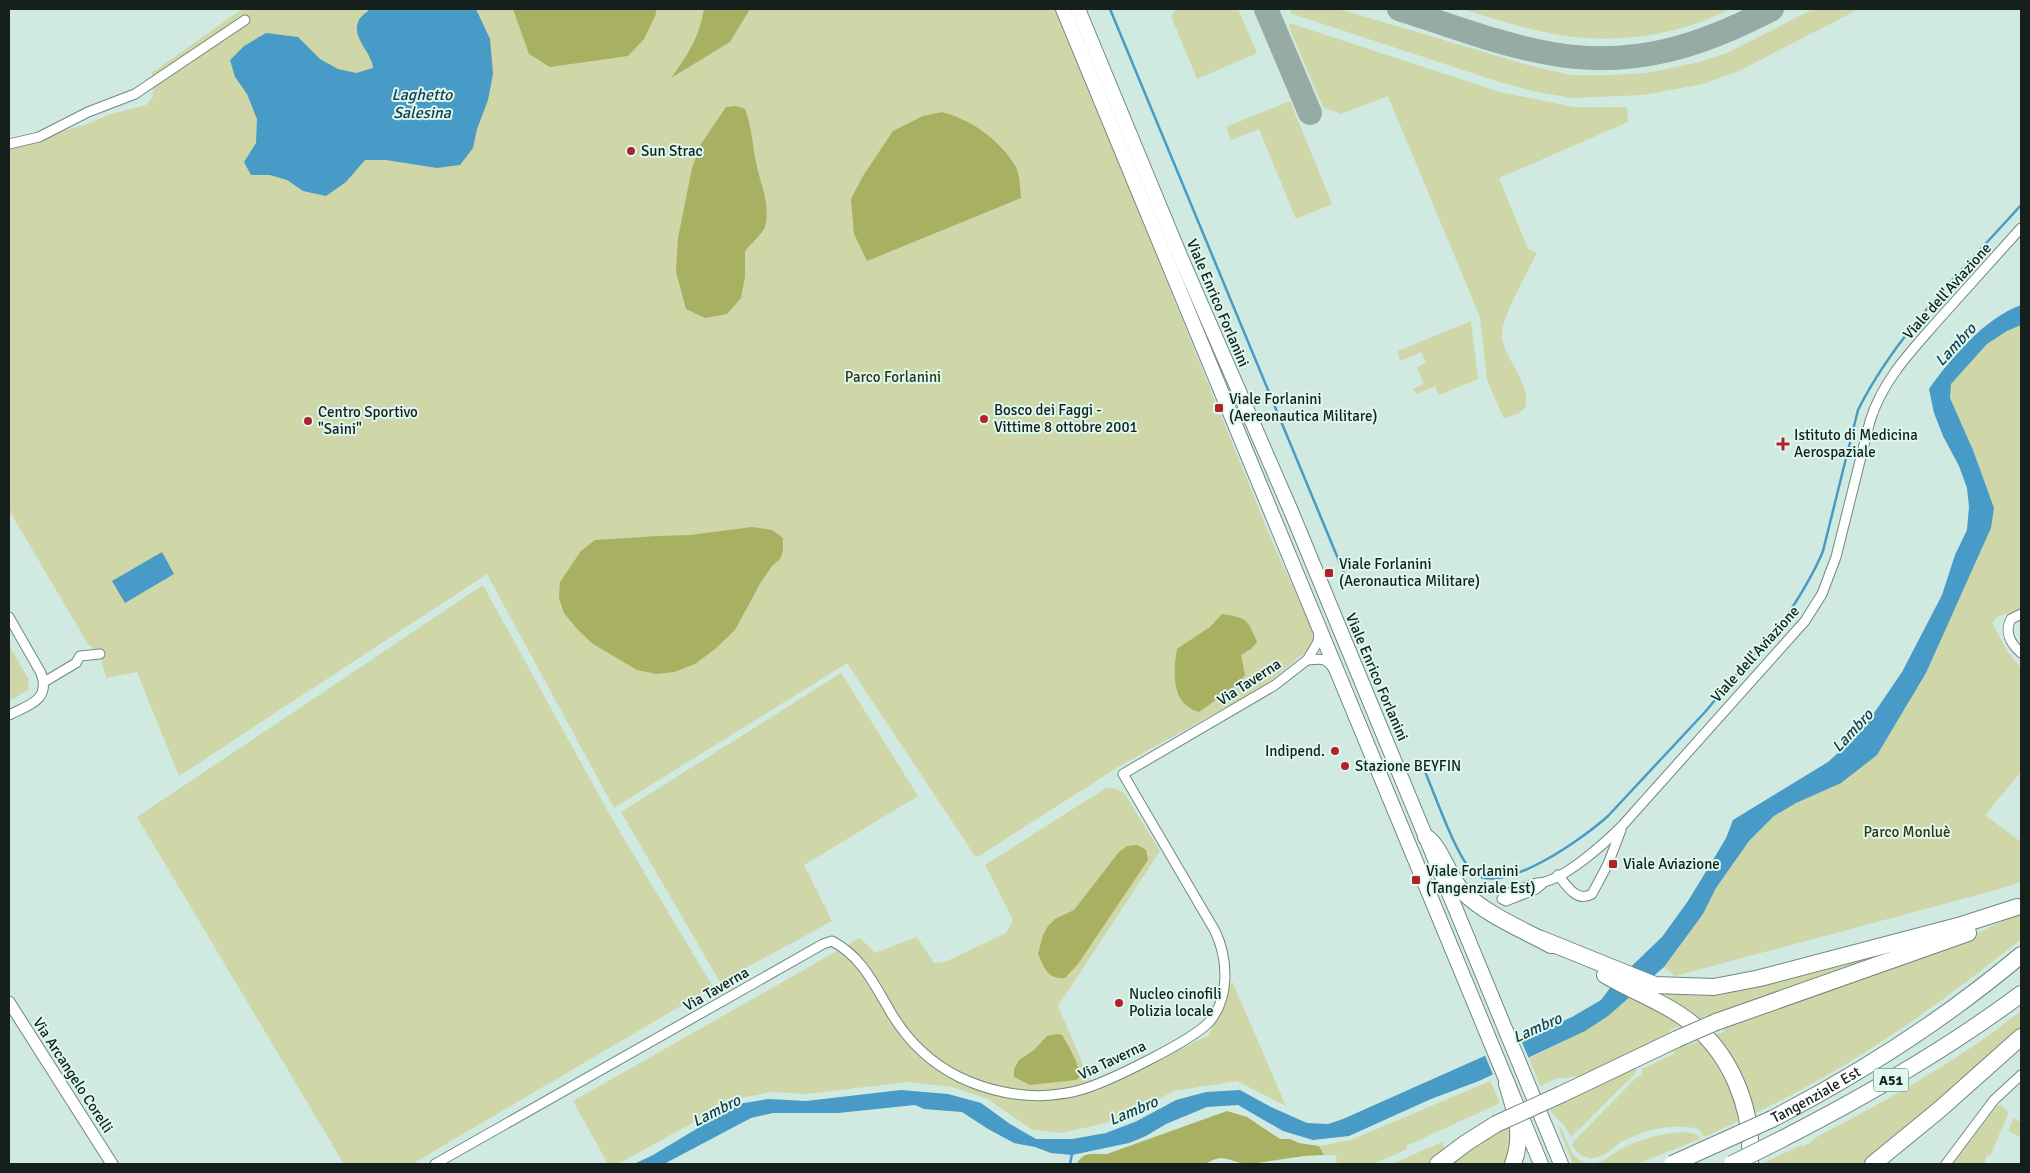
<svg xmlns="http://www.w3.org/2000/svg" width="2030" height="1173" viewBox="0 0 2030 1173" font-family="Signika,sans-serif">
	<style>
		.green { fill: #cfd6a7 }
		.forest { fill: #a8b161 }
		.water { fill: #489ac7 }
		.pier { fill: #d0eae2 }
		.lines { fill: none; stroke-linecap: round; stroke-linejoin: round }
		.stream { stroke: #489ac7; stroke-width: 2.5 }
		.taxiway { stroke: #96aba4; stroke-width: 24 }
		.minor-casing { stroke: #708881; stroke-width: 11 }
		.tertiary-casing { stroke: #708881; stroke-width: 13 }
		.primary-casing { stroke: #708881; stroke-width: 16 }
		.motorway-casing { stroke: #708881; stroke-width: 18 }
		.minor { stroke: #fff; stroke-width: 9 }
		.tertiary { stroke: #fff; stroke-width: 11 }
		.primary { stroke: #fff; stroke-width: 14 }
		.motorway { stroke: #fff; stroke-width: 16 }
		.motorway-bridge-casing { stroke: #708881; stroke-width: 18; stroke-linecap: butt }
		.motorway-bridge { stroke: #fff; stroke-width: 16 }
		.poi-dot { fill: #b2202c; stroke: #ddf8ef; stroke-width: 2 }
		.labels { text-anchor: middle; stroke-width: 4; stroke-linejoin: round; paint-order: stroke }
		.shield { fill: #ddf8ef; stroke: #51605b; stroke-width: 1 }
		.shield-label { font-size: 14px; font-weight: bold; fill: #151f1c }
		.poi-label { font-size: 15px; fill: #151f1c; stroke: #ddf8ef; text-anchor: start }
		.street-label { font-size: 15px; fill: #151f1c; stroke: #ddf8ef }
		.park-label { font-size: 15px; fill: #303411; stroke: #ddf8ef }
		.water-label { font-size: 16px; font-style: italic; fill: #173b4f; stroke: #ddf8ef }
	</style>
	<rect width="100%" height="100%" fill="#d0eae2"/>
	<g class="green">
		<path d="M242,9H1056L1272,541L1313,631L1314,641L1309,649L1264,686L1118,767L979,856H975L847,663L614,808L487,574L179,776L137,672L106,678L100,654L88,644L9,510V144L43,137L87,124L111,114L146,105L153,97L152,73Z"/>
		<path d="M1176,9H1238L1257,53L1197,79L1171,16Z"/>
		<path d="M1292,9H1339L1531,66L1571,75H1608L1647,73L1699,62L1727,53L1813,9H1859L1739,71L1703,84L1643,95L1573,98L1537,92L1499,82L1290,13Z"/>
		<path d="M1462,9H1730C1684,33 1626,43 1574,37C1536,33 1499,20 1462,9Z"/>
		<path d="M1289,23L1500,92L1574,107H1627L1628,122L1499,178L1528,249L1537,253C1528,272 1499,320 1502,339C1506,360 1532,386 1525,408L1519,413L1504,419L1487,380L1480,317L1388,96L1341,114L1323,107L1291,32Z"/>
		<path d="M1290,101L1332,204L1296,219L1259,129L1231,140L1226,127Z"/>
		<path d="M1471,321L1478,379L1439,395L1435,386L1417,394L1412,389L1424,384L1417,367L1426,363L1421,352L1400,361L1398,351Z"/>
		<path d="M2021,325V610L1998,616L1992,623L2007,651L2021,668V772L1985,815L2021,842V882L1992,891L1675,976L1664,967L1703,914L1716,888L1749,841L1774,816L1877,755L1926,673L1991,528L1994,508L1973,450L1950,398L1951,384L1987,344L2007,331Z"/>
		<path d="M483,585L611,817L713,987L412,1164H344L137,817Z"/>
		<path d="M9,645L29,680L28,690L9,701Z"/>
		<path d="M841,673L918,796L804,865L832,921L720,982L621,812Z"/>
		<path d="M1106,788L1116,789L1124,793L1160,851L1058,1006L1095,1092L1209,1035L1232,981L1286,1106L1237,1081L1174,1091L1132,1114L1098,1125L1059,1133L1031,1129L988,1099L952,1087L908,1082L806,1094L771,1092L736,1099L618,1164H608L573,1101L860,938L875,953L917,937L934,963L945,962L1006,933L1013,920L985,865Z"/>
		<path d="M2021,912V939C1937,1007 1849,1069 1751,1115L1709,1037L1725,1031L1719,1025L1969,937Z"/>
		<path d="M1936,937L1711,1018L1708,1015L1694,1021L1648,990L1683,992Z"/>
		<path d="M1633,995L1678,1021L1681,1026L1669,1030L1672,1034L1589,1073L1580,1076L1555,1079L1540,1086L1529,1058C1568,1041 1600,1022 1633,995Z"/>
		<path d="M2021,1011V1027L2008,1039L1862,1164H1762L1801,1145L1803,1146L1810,1143L1815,1138C1886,1101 1958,1061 2021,1011Z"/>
		<path d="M1700,1041L1723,1068L1741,1120L1704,1137L1699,1129C1674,1122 1643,1130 1621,1142C1613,1147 1606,1155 1598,1157C1587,1161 1577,1154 1572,1145L1573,1142L1636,1078L1642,1075V1069L1674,1054L1672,1046L1680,1042L1685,1046Z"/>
		<path d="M1636,1065V1073L1571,1137L1563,1124L1553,1115L1550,1110L1565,1103L1564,1099Z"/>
		<path d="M1490,1081L1500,1103L1406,1146L1407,1149C1385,1159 1359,1173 1335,1161L1337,1155H1324L1319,1146L1351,1140Z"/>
		<path d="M2001,1105L2008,1112V1114L1990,1156L1987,1155L1984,1164H1953L1997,1106Z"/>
		<path d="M2014,1118L2021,1123V1137L2008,1131Z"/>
		<path d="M1558,1126C1569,1135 1566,1152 1580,1160C1597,1171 1610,1154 1625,1147C1642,1139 1682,1126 1699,1136L1700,1139L1637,1164H1573Z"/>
		<path d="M1509,1127L1514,1144L1506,1164H1445L1485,1137Z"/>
		<path d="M1442,1142L1445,1151L1430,1164H1392Z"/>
	</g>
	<g class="forest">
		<path d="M513,9H656V14L644,39L628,56L550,67L529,54Z"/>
		<path d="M704,9H750L730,42L671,78C688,55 699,38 704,9Z"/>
		<path d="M736,106L745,109C752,127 752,143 756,162C760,184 771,204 765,227C763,233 749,246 745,251V277L741,298L727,314L705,318L686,309L676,272L678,238L692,168L701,144L726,107Z"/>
		<path d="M942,112C972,120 1000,140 1016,167C1020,175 1020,189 1021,198L867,261L854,234L851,199L863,176L893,131L923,116Z"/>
		<path d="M752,527L772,530L783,538V551L780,559L772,566L761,582L735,630L715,649L695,664L674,672L656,674L637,670L593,644L578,630L564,613L559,598L560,582L581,551L595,540L658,536L691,535Z"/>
		<path d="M1222,614C1247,618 1247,618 1257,642L1251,649L1241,655L1245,675L1239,683L1199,712C1171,704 1173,673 1177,649L1210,627Z"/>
		<path d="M1137,845L1146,850L1148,860L1078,964L1065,978C1046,979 1045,968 1038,954L1043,935L1048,926L1055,919L1074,910L1119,852L1127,846Z"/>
		<path d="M1058,1034L1062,1035C1069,1047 1079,1063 1080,1077L1076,1080L1030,1085L1014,1077V1069L1019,1060L1034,1050L1047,1036Z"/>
		<path d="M1227,1111L1247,1117L1280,1139H1290L1299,1143L1319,1146L1324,1155L1304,1156L1250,1164C1232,1164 1224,1151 1206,1164H1077C1082,1151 1095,1154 1107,1154Z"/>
	</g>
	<g class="water">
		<path d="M370,9H476L490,39L493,74L488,100L477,129L473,148L460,165L437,168L386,160H365L346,182L326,196L303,191L287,180L270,175H251L244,162L256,143L257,119L247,94L235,77L230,60L244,46L266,33L298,37L320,59L338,69L356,73L373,68C372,52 350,37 359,20C361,16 367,12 370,9Z"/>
		<path d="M2021,305V325L2007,331L1987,344L1951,384L1950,398L1973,450L1994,508L1991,528L1926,673L1877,755L1841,783L1796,803L1774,816L1749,841L1716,888L1703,914L1664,967L1608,1016L1585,1031L1479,1081L1431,1099L1349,1136L1313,1140L1283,1131L1238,1105L1207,1107L1166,1124L1146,1136L1129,1143L1072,1155L1051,1153L1035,1147L1014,1143L988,1129L962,1112L924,1109L915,1105L838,1113H773L751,1118L664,1164H634L653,1155L738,1104L768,1099L806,1101L901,1090L948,1094L981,1103L1010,1124L1036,1139H1072L1106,1133L1137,1121L1176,1100L1206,1092L1240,1090L1271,1107L1307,1123L1328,1124L1343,1119L1572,1017L1601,1000L1613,984L1662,937L1688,901L1713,860L1726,838L1733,820L1828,762L1850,742L1872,716L1902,672L1942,595L1955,555L1967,530L1969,507L1967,488L1959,466L1943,436L1934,413L1929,389C1951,358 1985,318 2021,305Z"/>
		<path d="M162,552L174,574L125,603L112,581Z"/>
	</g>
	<path class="pier" d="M1520,1038L1530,1061L1494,1077L1484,1053Z"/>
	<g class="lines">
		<g class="stream">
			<path d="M1110,9L1344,573"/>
			<path d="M1423,767C1434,791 1456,858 1474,873C1503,897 1586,836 1608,816L1705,712L1790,611C1803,591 1814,573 1823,551L1858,410C1897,332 1964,269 2021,205"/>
			<path d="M1070,1164L1072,1154"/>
		</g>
		<g class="taxiway">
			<path d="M1266,9L1310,113"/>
			<path d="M1399,9C1450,25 1500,45 1553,54C1634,68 1701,46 1772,9"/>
		</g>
		<defs>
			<g id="minor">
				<path d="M9,144L39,137L88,112L135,94L245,20"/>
				<path d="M2021,614L2011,619C2004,632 2011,644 2021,653"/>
				<path d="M9,617L41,673C51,700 29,705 9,715"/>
				<path d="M1307,660C1318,659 1326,657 1332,667"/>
				<path d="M44,682L76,663L80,656L100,654"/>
				<path d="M1558,875C1567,886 1577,903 1592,894L1608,864L1621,830"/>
				<path d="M1543,883L1536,889L1506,901L1502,899L1504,895L1537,883C1561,883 1605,843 1622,826L1805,621L1822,594L1836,557L1870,421C1883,379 1913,349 1941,317C1968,287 1995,257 2021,228"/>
				<path d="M435,1164L823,944L832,941C863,957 876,988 893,1016C909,1042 931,1063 959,1077C986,1090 1020,1098 1051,1095C1061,1094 1071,1093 1080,1090C1106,1083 1194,1040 1210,1021C1230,997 1228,958 1215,931L1123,774L1275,685L1307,660L1318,642L1319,633"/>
				<path d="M1946,1164L1994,1100L2021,1075"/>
			</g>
			<path id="tertiary" d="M9,1002L112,1164"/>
			<g id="primary">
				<path d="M1063,9L1541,1164"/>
				<path d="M1078,9L1181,258L1291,511L1561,1164"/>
			</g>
			<g id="motorway">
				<path d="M1426,837C1441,847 1448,876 1462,891C1488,916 1520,928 1551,945"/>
				<path d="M1541,939L1655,985L1714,987L1760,978L1958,926L2017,907"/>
				<path d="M1605,975C1630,990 1659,1000 1683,1017C1730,1049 1754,1108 1750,1164"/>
				<path d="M1716,1022L1968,933"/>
				<path d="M1507,1084C1516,1114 1524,1134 1513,1164"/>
				<path d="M1562,1094L1677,1039"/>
				<path id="s1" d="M1772,1119C1861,1073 1945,1019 2021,955"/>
				<path d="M1782,1139C1866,1096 1946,1050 2021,994"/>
				<path d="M1438,1164L1466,1143L1496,1124"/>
				<path d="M1873,1164L1939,1110L2021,1037"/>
			</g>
		</defs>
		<use href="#minor" class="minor-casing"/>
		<use href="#tertiary" class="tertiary-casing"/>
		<use href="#primary" class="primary-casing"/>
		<use href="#motorway" class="motorway-casing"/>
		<use href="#minor" class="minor"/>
		<use href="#tertiary" class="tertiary"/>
		<use href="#primary" class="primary"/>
		<use href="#motorway" class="motorway"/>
		<defs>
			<g id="motorway-bridge">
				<path d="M1677,1039L1716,1022"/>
				<path d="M1496,1124L1562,1094"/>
				<path d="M1672,1164L1772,1119"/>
				<path d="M1732,1164L1782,1139"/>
			</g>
		</defs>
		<use href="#motorway-bridge" class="motorway-bridge-casing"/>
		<use href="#motorway-bridge" class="motorway-bridge"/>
	</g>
	<g class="poi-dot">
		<circle cx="631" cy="151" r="5"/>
		<rect x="1214" y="403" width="10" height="10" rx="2.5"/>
		<circle cx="984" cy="419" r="5"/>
		<circle cx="308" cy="421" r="5"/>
		<path d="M1780.5 436.5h5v5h5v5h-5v5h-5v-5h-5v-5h5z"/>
		<rect x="1324" y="568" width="10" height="10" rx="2.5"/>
		<circle cx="1335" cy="751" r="5"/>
		<circle cx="1345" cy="766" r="5"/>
		<rect x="1608" y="859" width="10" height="10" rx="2.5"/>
		<rect x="1411" y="875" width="10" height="10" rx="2.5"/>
		<circle cx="1119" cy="1003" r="5"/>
	</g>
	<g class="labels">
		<rect class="shield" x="1873.5" y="1068.5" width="35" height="23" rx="4"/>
		<g class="shield-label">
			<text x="1891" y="1085">A51</text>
		</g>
		<g class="poi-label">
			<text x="641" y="156">Sun Strac</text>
			<text x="1229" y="404">Viale Forlanini<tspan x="1229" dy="17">(Aereonautica Militare)</tspan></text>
			<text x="994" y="415">Bosco dei Faggi -<tspan x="994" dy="17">Vittime 8 ottobre 2001</tspan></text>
			<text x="318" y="417">Centro Sportivo<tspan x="318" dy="17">"Saini"</tspan></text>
			<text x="1794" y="440">Istituto di Medicina<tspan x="1794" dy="17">Aerospaziale</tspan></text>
			<text x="1339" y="569">Viale Forlanini<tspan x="1339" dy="17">(Aeronautica Militare)</tspan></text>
			<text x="1325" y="756" text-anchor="end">Indipend.</text>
			<text x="1355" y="771">Stazione BEYFIN</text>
			<text x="1623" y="869">Viale Aviazione</text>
			<text x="1426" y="876">Viale Forlanini<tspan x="1426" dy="17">(Tangenziale Est)</tspan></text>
			<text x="1129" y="999">Nucleo cinofili<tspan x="1129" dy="17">Polizia locale</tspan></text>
		</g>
		<g class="street-label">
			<text transform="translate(1947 291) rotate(-48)" y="5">Viale dell'Aviazione</text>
			<text transform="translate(1218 303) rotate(67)" y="5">Viale Enrico Forlanini</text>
			<text transform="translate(1755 654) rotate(-48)" y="5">Viale dell'Aviazione</text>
			<text transform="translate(1377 677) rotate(67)" y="5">Viale Enrico Forlanini</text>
			<text transform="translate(1249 682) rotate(-33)" y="5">Via Taverna</text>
			<text transform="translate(716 989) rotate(-30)" y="5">Via Taverna</text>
			<text transform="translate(1112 1060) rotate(-25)" y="5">Via Taverna</text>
			<text transform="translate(73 1075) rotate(57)" y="5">Via Arcangelo Corelli</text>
			<text dy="5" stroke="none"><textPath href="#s1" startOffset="50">Tangenziale Est</textPath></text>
		</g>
		<g class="park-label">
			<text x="893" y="382">Parco Forlanini</text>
			<text x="1907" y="837">Parco Monluè</text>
		</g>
		<g class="water-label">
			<text x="422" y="100">Laghetto<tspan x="422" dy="18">Salesina</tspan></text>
			<text transform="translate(1955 344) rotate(-47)" y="6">Lambro</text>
			<text transform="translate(1852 730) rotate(-47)" y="6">Lambro</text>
			<text transform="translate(1537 1027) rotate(-24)" y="6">Lambro</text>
			<text transform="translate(716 1110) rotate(-27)" y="6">Lambro</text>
			<text transform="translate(1133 1110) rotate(-23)" y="6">Lambro</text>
		</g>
	</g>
	<rect width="2030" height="1173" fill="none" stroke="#151f1c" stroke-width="20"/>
</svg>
